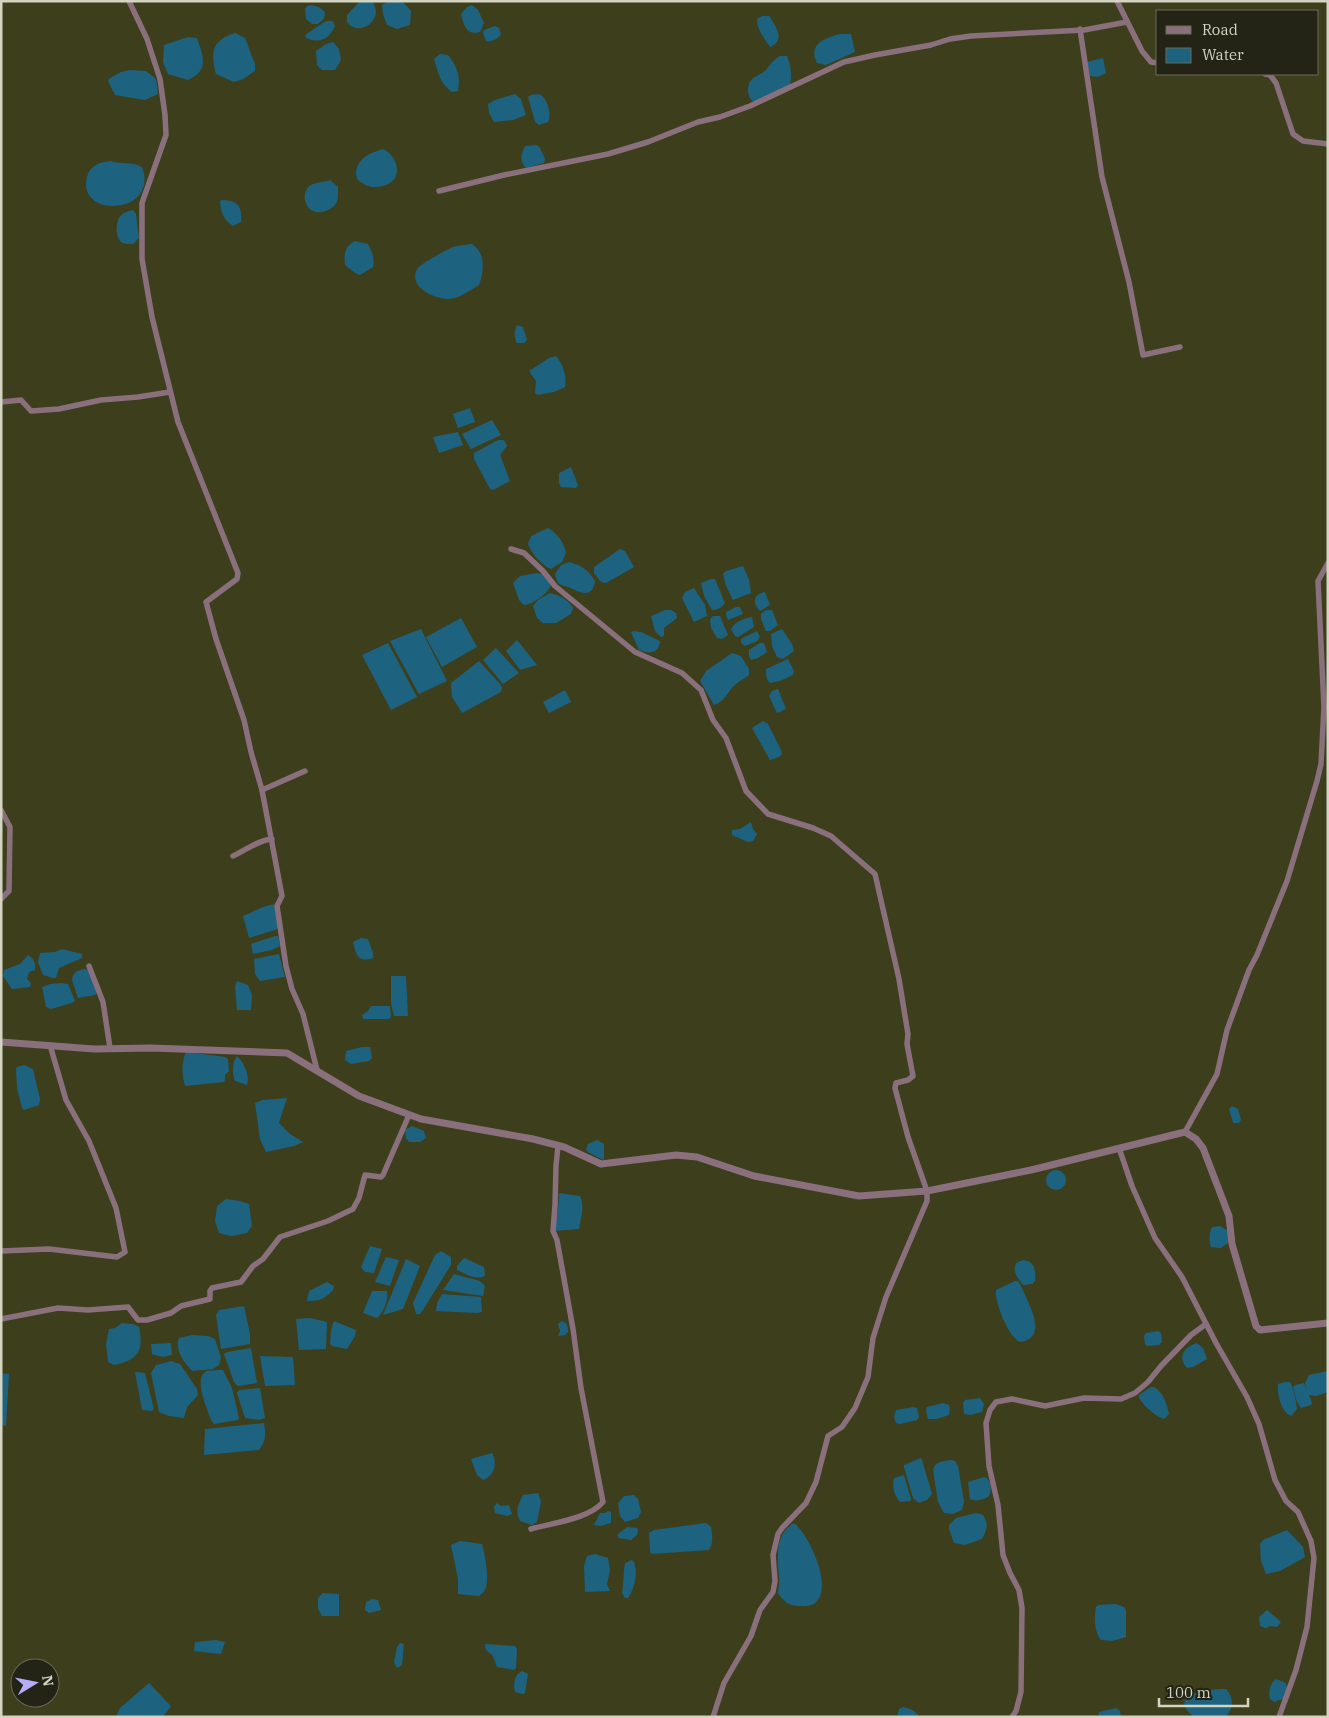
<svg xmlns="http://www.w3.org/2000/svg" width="1329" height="1718" viewBox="0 0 1329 1718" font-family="'IBM Plex Serif',serif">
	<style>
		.water { fill: #1d6380 }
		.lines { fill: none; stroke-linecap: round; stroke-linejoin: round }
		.minor { stroke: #8a707c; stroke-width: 5.5 }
		.tertiary { stroke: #8a707c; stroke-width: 7 }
	</style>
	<rect width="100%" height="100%" fill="#3d3e1c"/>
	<g class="water">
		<path d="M360,1H372C386,20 358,38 347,22V15Z"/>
		<path d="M388,1H402L411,11L410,25L397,29L387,25L383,14L382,5Z"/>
		<path d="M311,5L319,7L325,12L324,19L318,24H312L306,19L305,9L307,6Z"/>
		<path d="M472,5L478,10L484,23L480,32C466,36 464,25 461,14L467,7Z"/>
		<path d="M762,16H769C776,26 786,41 770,47C764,38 757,30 757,19Z"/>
		<path d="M326,21H333L335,26C329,39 320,44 306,38L305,35Z"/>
		<path d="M495,26L499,28L501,34C498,39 492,42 486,41L483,33L484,30Z"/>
		<path d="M235,33L245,38L255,64V71L243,79L234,82L216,74C210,53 212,40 235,33Z"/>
		<path d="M841,34H851L855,52L826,65L817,63C807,44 826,37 841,34Z"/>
		<path d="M188,37L197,38C203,56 210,70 188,80L168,74L163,62L164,45Z"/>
		<path d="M333,42L339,49L341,60L335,70H322L317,65L316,51L326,44Z"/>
		<path d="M440,54L448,55C457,66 461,77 458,91L452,92C440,84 438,72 434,59Z"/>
		<path d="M780,56H787C791,67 792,74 790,86L753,102C747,96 746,85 752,79C756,75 762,74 766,70C771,64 773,60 780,56Z"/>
		<path d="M1103,58L1106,73L1098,77L1090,76L1087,62Z"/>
		<path d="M130,70L146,71L156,79L158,94L145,100L115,95L108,81L110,78L121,72Z"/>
		<path d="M515,94L521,99L526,115L513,120L494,122L489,113L488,104L495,100Z"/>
		<path d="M539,94C547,97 552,114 548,122L539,125L535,122L528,97L531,95Z"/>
		<path d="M537,145L540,148L545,159L544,163L526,168C519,160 521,155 525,146Z"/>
		<path d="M383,149C393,153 401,168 395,178C389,187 372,190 364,184C358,181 356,179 356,172C358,158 370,153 383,149Z"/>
		<path d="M111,161C123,165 130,161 142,167C160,215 76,219 87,177C90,165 100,162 111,161Z"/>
		<path d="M330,180L338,187C338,199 339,205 328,210C306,220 298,193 311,185C316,182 325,182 330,180Z"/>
		<path d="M222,200C239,201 242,206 241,222L233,226C223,219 221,213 220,201Z"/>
		<path d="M133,210L136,214L139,238L133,244C129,244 124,244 121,242C115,237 116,223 119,218C122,213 128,211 133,210Z"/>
		<path d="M355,241L368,244C372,252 375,258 373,267L360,275L355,273L345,265C344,254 344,247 355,241Z"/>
		<path d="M472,244C486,253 484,272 479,285C469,291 459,299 447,299C433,298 408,287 417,269C420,264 446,250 453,247C459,245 466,245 472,244Z"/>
		<path d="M517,325L523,327L527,340L524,343H517C514,337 514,332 517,325Z"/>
		<path d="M556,356C563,364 567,376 565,387L554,392L538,395L535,393L536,381L529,371L549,358Z"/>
		<path d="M470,408L475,422L458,428L453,414Z"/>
		<path d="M492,420L501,435L471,449L462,434Z"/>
		<path d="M458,432L463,445L439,453L433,437Z"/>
		<path d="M498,440H504L507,446L500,455L510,481L493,490L490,489L474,459V453Z"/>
		<path d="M571,467L578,485L576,488L561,487L559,483V473Z"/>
		<path d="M548,528C558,534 563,541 566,553L562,562L551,569C541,565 532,554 528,544L531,536Z"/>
		<path d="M620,549L625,551L634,567L606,583L601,582L594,573V567Z"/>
		<path d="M569,562C582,565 588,570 595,581C592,600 580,592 568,587C566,586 563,586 561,585C557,583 556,578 555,574L561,565Z"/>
		<path d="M743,566L749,580L751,593L733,600L726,586L723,574L726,571Z"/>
		<path d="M537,573L542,574L551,585C548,594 533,604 524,605L519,600L513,583L520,576Z"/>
		<path d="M711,579H715L725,603C721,608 717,610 712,610L704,596L701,583Z"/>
		<path d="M694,588L705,605L707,616L694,622L682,598L685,592Z"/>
		<path d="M765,592L770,605L760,611C752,603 753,594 765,592Z"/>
		<path d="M550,593C559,595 569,600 573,608L571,614L556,623H543L537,618L533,606L538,600Z"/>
		<path d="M736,607H740L743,614L728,620L726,615V612Z"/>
		<path d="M665,610H671L676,613L677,618L664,628V636L661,637L655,631L651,616Z"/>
		<path d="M766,610H772L778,625L770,631H766L761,619V614Z"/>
		<path d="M713,616H720L728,635L722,639L717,638L711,628L710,619Z"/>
		<path d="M752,617L754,627L738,637L735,636L731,629C735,621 744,619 752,617Z"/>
		<path d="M461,618L477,647L442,667L426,637Z"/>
		<path d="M421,629L447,681L419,694L390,641Z"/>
		<path d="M782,629L792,644L794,651L783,659L777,657L772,646L771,634Z"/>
		<path d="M634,631L641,632L660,641C659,654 649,654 639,650L631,632Z"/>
		<path d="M757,631L760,637L757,641L745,646L741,643V639Z"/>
		<path d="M517,640L537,665L520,670L506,651Z"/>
		<path d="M388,643L417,697L391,710L362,655Z"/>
		<path d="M760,643H764L767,652L758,658L751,660L749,656V650Z"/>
		<path d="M496,648L519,673L503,684L483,660Z"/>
		<path d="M732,653L741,656L749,669V675C744,679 739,681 735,685C727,692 725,702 714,705L700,681L706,671Z"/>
		<path d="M788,659L794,671L793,675L780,681L770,683C766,679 766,675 766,669Z"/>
		<path d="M479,661L500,684L502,688L501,692L462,713L452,697L451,683Z"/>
		<path d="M778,689L786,709L777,713L769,696L772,691Z"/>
		<path d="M565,690L571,702L549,713L543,702Z"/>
		<path d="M763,721L768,724L781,750L782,754L779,757L770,760L752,728Z"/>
		<path d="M751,822L753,829L757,834L753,841L748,842L732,835V830L740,829Z"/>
		<path d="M274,904L278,929L249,938L243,916L263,907Z"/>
		<path d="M275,936H278L280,946L272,950L253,954L251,944Z"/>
		<path d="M361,938L368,939L373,953V958C358,963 356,955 353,942Z"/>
		<path d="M62,949L82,954V958L59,968L56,978H53L43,975L38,962L40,953L55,952Z"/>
		<path d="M279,954L285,977L260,981L255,974L254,959Z"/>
		<path d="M28,955C34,959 36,963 35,970L29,972L27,979L31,983L30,987L12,989L3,976L4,970L20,964Z"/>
		<path d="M84,969L89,970L98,991L95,995L78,998L72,980L73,975L77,971Z"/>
		<path d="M391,976H406L408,1016H394L391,1003Z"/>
		<path d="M237,981L248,985L252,995L251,1010H237L235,986Z"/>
		<path d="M61,983L68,984L75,1001L72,1003L51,1009L46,1007L42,987L50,984Z"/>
		<path d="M371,1006H390L391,1017L389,1019H363L362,1015L368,1011Z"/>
		<path d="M362,1047H370L372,1058L369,1061L351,1064L345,1060L346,1051Z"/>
		<path d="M186,1052L225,1057L228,1059L229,1071L225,1075V1080L224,1082L185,1086C182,1075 181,1063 186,1052Z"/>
		<path d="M237,1056C244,1063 250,1075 247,1085L235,1081C232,1075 232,1061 237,1056Z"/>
		<path d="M24,1065L33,1069L40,1099L39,1105L24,1110L22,1108L17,1088L16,1069L17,1067Z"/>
		<path d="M287,1098L279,1123L290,1134L303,1142L294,1146L266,1152L260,1139L255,1103L263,1100Z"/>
		<path d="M1232,1106L1238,1109L1241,1120L1239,1123H1233L1229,1109Z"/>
		<path d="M412,1126L424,1131L426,1138L420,1142H409L406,1138L405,1130Z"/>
		<path d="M597,1140L604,1144V1159L603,1160L588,1152L586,1149L588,1144Z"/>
		<circle cx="1056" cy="1180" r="10"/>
		<path d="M559,1193L580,1196C585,1206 581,1218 579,1229L555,1231L554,1228L558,1209Z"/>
		<path d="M226,1199L240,1201L249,1204L252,1226L247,1233L231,1236L219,1233L215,1221L217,1206Z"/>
		<path d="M1220,1226L1228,1231V1243L1221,1248L1211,1247C1209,1243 1209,1232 1212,1227Z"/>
		<path d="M370,1246L382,1249L374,1273L365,1272L361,1267Z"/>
		<path d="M441,1251L451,1257V1265L423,1310L420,1314H416L413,1303L435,1255Z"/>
		<path d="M386,1257L399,1260L390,1286L375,1282Z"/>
		<path d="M464,1258L484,1267L485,1275L483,1277C473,1279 465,1274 457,1270V1266Z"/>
		<path d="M406,1259L420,1266L403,1309L383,1315Z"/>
		<path d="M1023,1260C1035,1261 1036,1271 1035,1281L1032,1284L1023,1285C1018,1279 1012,1271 1016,1263Z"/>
		<path d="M454,1274L480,1281L485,1286L483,1296L443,1290Z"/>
		<path d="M1015,1281H1018L1021,1286C1028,1303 1050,1338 1020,1342C1009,1338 994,1301 996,1290Z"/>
		<path d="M327,1282L334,1286L333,1290C325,1299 319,1301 307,1301L309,1291Z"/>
		<path d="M372,1291H387C389,1300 383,1313 377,1318L363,1313Z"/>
		<path d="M442,1294L481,1297L482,1312L477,1313L436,1311L437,1303Z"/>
		<path d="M244,1306L250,1334V1344L221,1349L216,1315L219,1310Z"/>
		<path d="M310,1318L327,1322L326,1349L299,1350L296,1319Z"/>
		<path d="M334,1321L356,1330L355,1336L347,1349L332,1346L330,1344L331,1330Z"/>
		<path d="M562,1321L567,1324L568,1332L565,1335L558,1336L560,1331L558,1324Z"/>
		<path d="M122,1323L133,1324L139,1327C144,1352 138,1360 114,1365L108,1362L106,1344L109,1329L115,1328Z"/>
		<path d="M1158,1331L1161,1333L1162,1342L1159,1345L1147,1346L1145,1344L1144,1336L1146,1333Z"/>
		<path d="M192,1335L208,1336L215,1339L221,1358L219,1365L213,1369L192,1371C185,1363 174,1350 179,1338Z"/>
		<path d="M171,1343L172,1355L163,1357L152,1354L151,1344Z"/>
		<path d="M1197,1343L1203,1348L1207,1359L1193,1367L1187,1368C1177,1357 1184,1347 1197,1343Z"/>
		<path d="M251,1348L257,1383L238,1386L234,1382L224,1354L227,1352Z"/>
		<path d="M260,1356L293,1357L295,1385L265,1386Z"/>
		<path d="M171,1361L180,1364L197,1389L198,1395L187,1407L184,1418L169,1416L159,1412L151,1373L156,1365Z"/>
		<path d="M223,1370L232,1388L239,1418L238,1420L214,1424L211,1420C208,1410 192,1377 207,1371C212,1370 218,1370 223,1370Z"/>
		<path d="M1328,1371V1392L1316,1396L1309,1395L1312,1403L1311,1405L1301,1408L1297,1402L1293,1387L1295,1385L1304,1383L1307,1390L1305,1383L1309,1375Z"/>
		<path d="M135,1372L145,1373L154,1409L152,1411L142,1410Z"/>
		<path d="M1,1373L9,1374L6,1426L1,1425Z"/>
		<path d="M1285,1382H1290C1294,1389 1296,1401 1297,1409L1291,1416C1281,1412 1277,1394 1278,1384Z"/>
		<path d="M1151,1387H1154C1163,1392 1167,1404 1169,1414L1164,1419C1156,1417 1144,1406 1139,1398V1395Z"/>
		<path d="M260,1388L265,1418L259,1420L245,1418L237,1393L239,1390Z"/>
		<path d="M980,1398L984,1404L982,1412L971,1415L964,1414L963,1403L965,1400Z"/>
		<path d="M943,1403L949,1405L950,1408L949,1415L937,1419H928L926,1410L927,1407Z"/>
		<path d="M913,1407L917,1408L919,1417L917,1420L900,1424L896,1423L894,1417L896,1410Z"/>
		<path d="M264,1423C266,1434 266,1441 259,1450L204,1455L205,1429Z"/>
		<path d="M492,1453C498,1464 494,1476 483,1480L477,1475L471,1459Z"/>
		<path d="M921,1458L922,1460L932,1494L927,1500L919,1503L913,1498L904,1467V1465Z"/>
		<path d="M952,1460L955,1461L958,1466L964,1502L962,1510L953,1514L944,1513L938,1502L933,1470C935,1461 944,1461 952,1460Z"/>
		<path d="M904,1475L911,1499L910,1501L900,1502C894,1495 892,1487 894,1478Z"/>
		<path d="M984,1477L987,1478C991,1484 992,1489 989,1496C984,1500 976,1502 970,1499L968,1482Z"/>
		<path d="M538,1493L541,1502L537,1522L532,1525L520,1521C515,1511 518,1505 523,1495Z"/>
		<path d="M634,1495L638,1499L641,1512L638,1518L625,1522L620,1516L618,1503L624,1496Z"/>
		<path d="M497,1503L501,1506L509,1505L512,1514L507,1516L495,1513L494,1507Z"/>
		<path d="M608,1511L611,1512V1523L601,1526L594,1525L600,1513H605Z"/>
		<path d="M976,1513L983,1515C989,1524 987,1530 982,1539L965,1545L954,1543L949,1529V1525L956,1518Z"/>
		<path d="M706,1523L711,1527C712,1535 714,1542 709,1550L652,1554L650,1552L649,1533L654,1530Z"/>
		<path d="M792,1524H795C813,1539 843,1610 800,1606C789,1606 784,1602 778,1593C778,1588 780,1583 779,1577C778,1558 774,1537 792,1524Z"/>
		<path d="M627,1527L637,1528L638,1530L637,1535L631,1540L619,1538L617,1535Z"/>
		<path d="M1287,1530L1303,1547L1305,1557L1280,1571L1266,1574L1261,1561L1260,1544L1263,1540Z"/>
		<path d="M460,1541L482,1544C485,1555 490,1580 485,1590C483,1593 481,1594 479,1596L458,1594V1579L451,1545Z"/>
		<path d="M595,1554L608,1558L610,1570L607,1584L610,1591L585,1592L584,1566L587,1556Z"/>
		<path d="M632,1560L634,1562C638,1573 635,1588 628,1598H625L622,1593C624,1583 623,1573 625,1563Z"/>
		<path d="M323,1593L339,1594V1616H322L318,1609V1598Z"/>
		<path d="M372,1599L378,1600L381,1610L369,1613L365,1610L366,1602Z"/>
		<path d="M1116,1604L1124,1607L1126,1610V1637L1112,1641L1101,1640C1094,1632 1094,1617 1096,1607L1098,1605Z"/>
		<path d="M1267,1610L1281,1622L1277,1627L1270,1626L1266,1628L1260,1626L1259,1617Z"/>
		<path d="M216,1640L225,1642L221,1654L194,1651L195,1642Z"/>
		<path d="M400,1643L404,1644L402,1665L397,1668L394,1662L397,1647Z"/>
		<path d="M485,1644L515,1646L517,1649L516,1668L514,1670L497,1667L493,1656L486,1650Z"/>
		<path d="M522,1671L528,1674L525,1693L523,1694L515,1692C513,1684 514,1675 522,1671Z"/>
		<path d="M1276,1679L1286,1683L1287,1689L1283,1699L1274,1702L1270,1699C1268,1692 1270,1683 1276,1679Z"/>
		<path d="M149,1683L171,1706L163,1717H116L120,1708Z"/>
		<path d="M1221,1689H1226C1234,1697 1234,1710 1225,1717H1194C1166,1694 1206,1690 1221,1689Z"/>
		<path d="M903,1707C909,1708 917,1711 919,1717H897L899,1709Z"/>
		<path d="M1116,1708L1120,1711L1121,1717H1098L1099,1712Z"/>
	</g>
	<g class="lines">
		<g class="minor">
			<path d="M129,1L147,39L160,79L165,115L166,135L142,203V259L152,317L178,422L238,573L237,579L206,602L216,639L244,720L251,752L262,790L282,896L277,906L286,966L292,989L303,1014L317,1070"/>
			<path d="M1117,1L1142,51L1151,62L1158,63"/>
			<path d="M1080,29L1102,177L1129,282L1143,355L1180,347"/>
			<path d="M1265,74L1270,75L1276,83L1293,134L1303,141L1328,144"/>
			<path d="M439,191L504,175L608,154L648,142L698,122L720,117L750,106L844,62L875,55L931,45L950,39L971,36L1084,30L1127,22"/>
			<path d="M1,402L21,400L31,411L59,409L101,400L138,397L170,392"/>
			<path d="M511,549L524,553L543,571L555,586L635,652L682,673L701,690L713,720L726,738L746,791L768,814L813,828L831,836L875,874L899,979L908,1034L907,1044L913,1076L908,1080L896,1083L895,1088L908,1137L927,1191V1201L886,1297L873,1338L868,1377L855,1408L842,1427L828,1436L816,1482L806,1503L782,1528L778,1534L773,1555L775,1581L773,1592L760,1610L751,1636L724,1683L713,1717"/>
			<path d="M262,790L305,771"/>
			<path d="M1,810L10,827L9,891L1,899"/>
			<path d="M233,856C246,850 258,840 272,839"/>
			<path d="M89,966L103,1002L110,1048"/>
			<path d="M1185,1132L1217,1074L1227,1030L1249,970L1257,955L1287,881L1317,781L1321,764L1324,707L1318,581L1328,563"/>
			<path d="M1119,1148L1132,1186L1155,1238L1182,1277L1216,1343L1247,1397L1259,1424L1275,1480L1286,1501L1298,1512L1311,1541L1314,1558L1307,1627L1296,1670L1279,1717"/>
			<path d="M1,1251L49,1249L117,1257L125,1252L116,1208L89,1141L66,1100L50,1045"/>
			<path d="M1,1319L58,1308L88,1310L128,1307L138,1320H147L171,1313L181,1306L210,1299V1291L212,1288L241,1282L253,1266L263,1259L280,1237L328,1221L353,1209L359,1198L365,1175L381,1177L383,1175L409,1115"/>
			<path d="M531,1529C552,1523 589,1519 603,1502L581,1388L573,1329L557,1240L553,1231L555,1205L556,1166L558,1146"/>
			<path d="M1012,1717L1016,1711L1021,1692L1022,1608L1019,1590L1010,1573L1003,1555L998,1505L989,1466L986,1423L990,1410L996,1402L1012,1399L1045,1406L1084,1398L1121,1399L1135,1393L1148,1382L1161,1366L1191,1335L1206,1324"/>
		</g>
		<path class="tertiary" d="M1,1042L94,1049L151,1048L287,1053L359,1096L421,1119L533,1139L564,1147L601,1164L676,1155L697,1157L754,1176L859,1196L927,1191L1031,1170L1185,1132L1196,1139L1203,1148L1229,1216L1232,1244L1256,1326L1260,1330L1328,1323"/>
	</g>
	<rect width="1329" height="1718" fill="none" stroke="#d3d4c1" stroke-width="5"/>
	<rect x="1156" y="10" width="162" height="65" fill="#232415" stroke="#696a5a"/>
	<rect x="1166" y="26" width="25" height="8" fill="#8a707c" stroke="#696a5a"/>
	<text x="1202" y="35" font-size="15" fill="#d3d4c1">Road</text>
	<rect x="1166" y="48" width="25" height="15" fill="#1d6380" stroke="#696a5a"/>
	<text x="1202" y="60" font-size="15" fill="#d3d4c1">Water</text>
	<g transform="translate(35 1683) rotate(80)"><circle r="24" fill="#232415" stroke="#696a5a"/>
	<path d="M0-4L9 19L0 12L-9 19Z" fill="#b6acf8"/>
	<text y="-8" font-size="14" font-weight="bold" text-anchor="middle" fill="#d3d4c1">N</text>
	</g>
	<path d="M1159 1698v8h89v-8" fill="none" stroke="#d3d4c1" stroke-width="2.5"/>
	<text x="1166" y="1698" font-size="15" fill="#d3d4c1" stroke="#232415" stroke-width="4" paint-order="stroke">100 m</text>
</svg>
